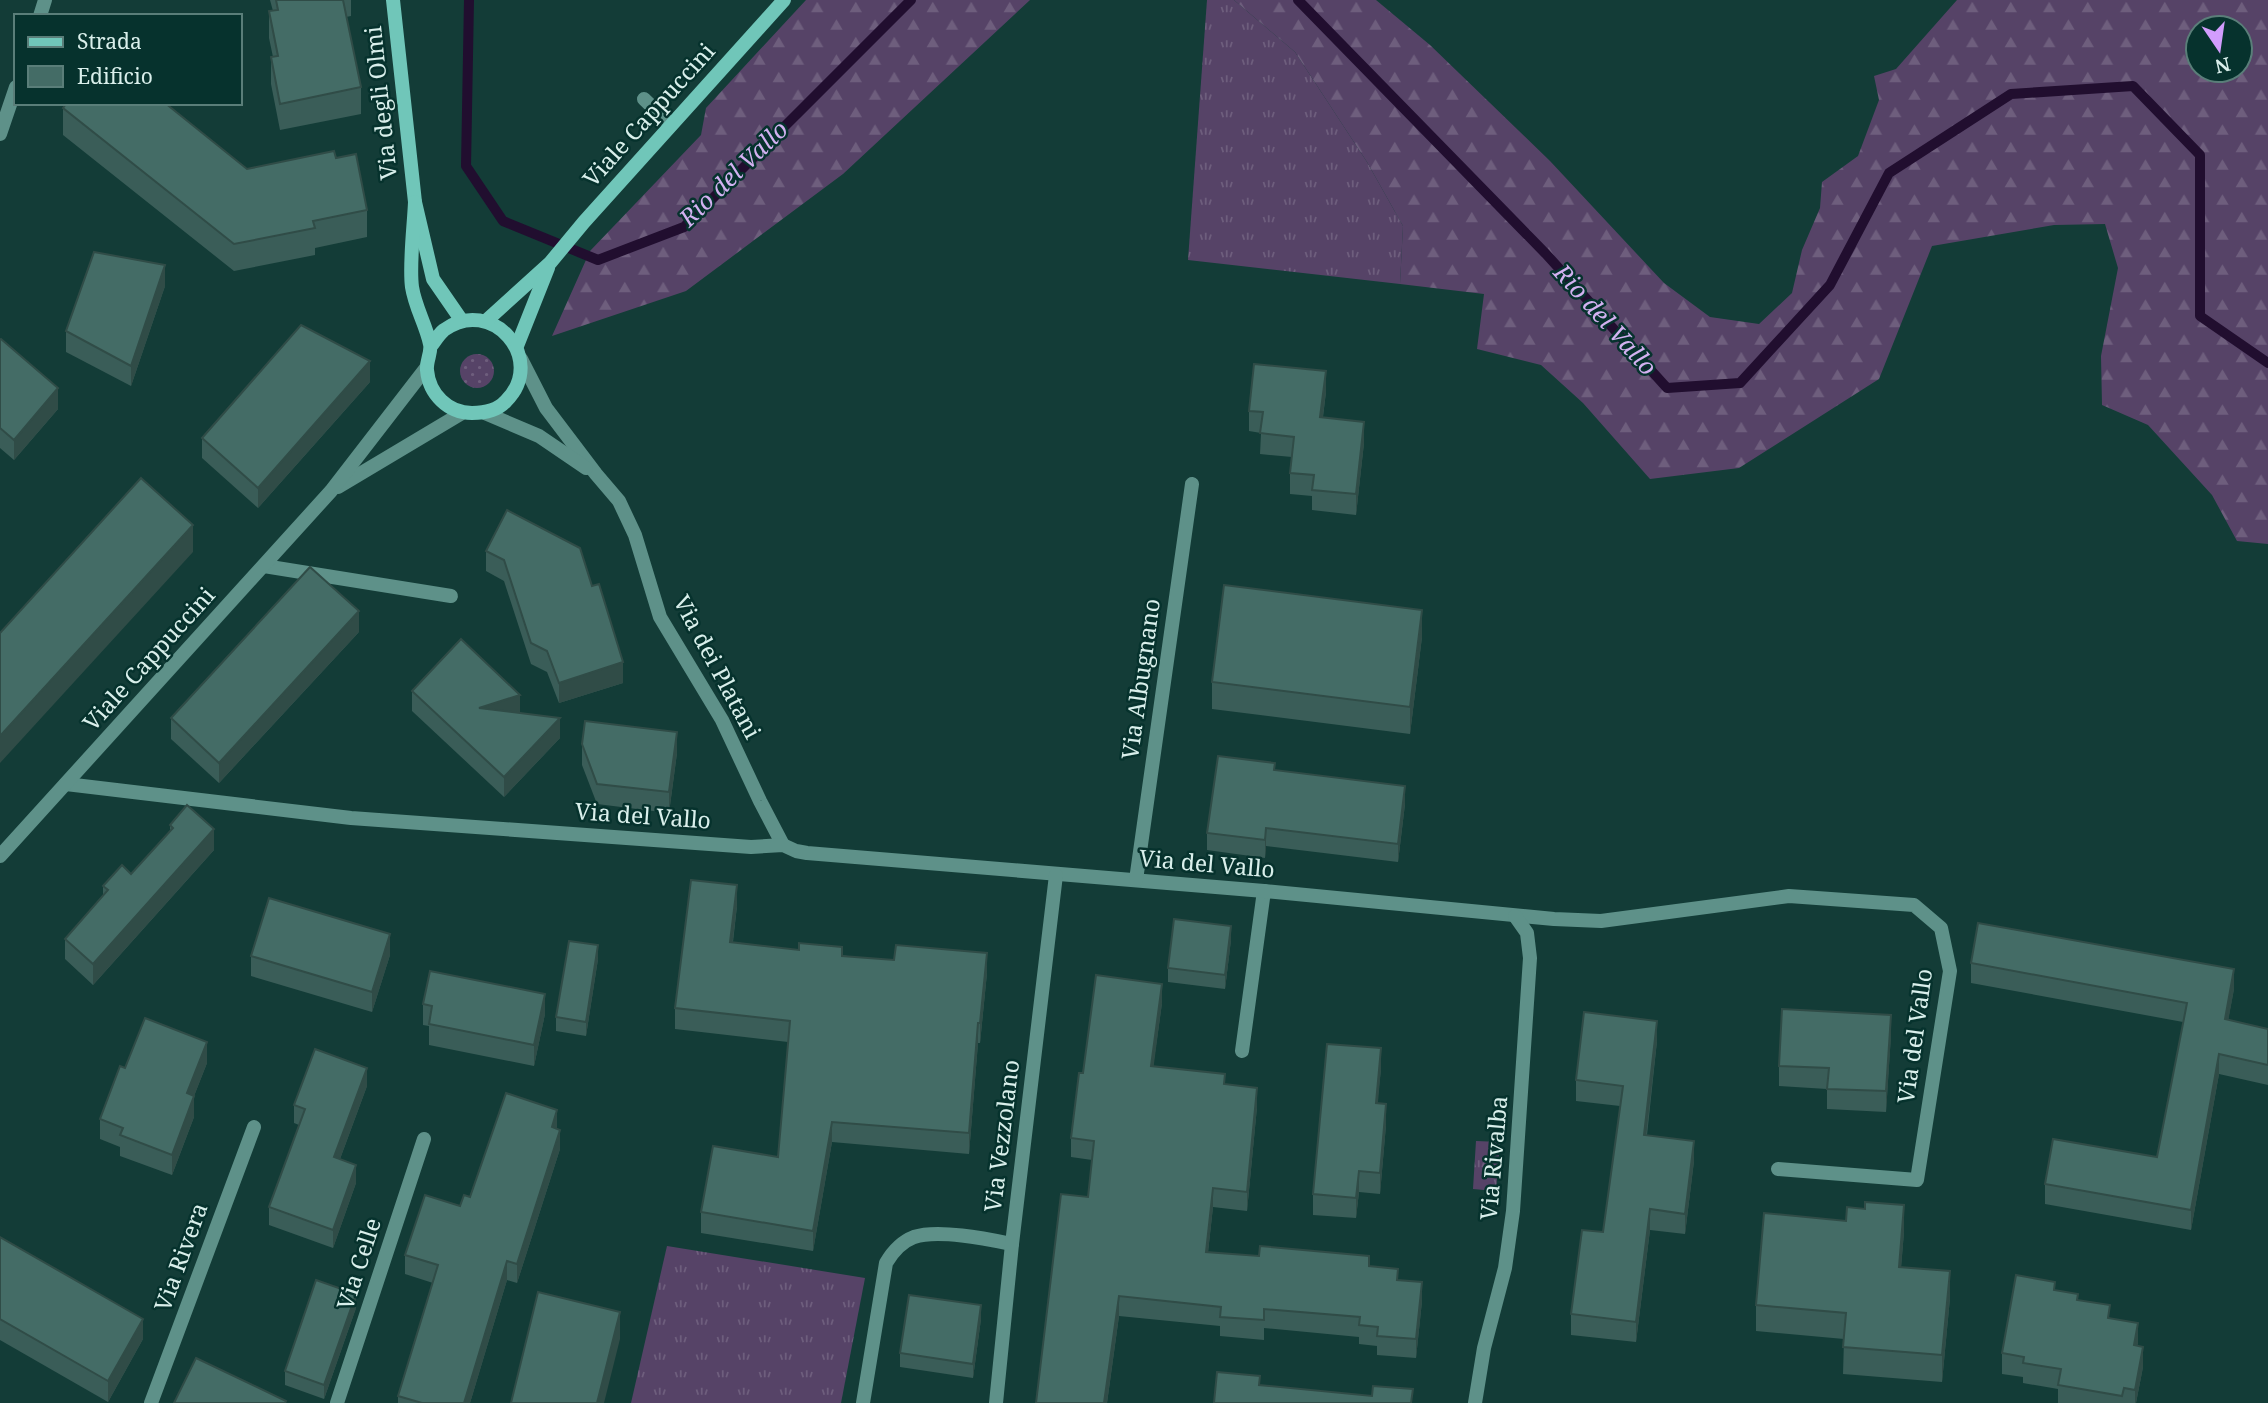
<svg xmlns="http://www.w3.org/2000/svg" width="2268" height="1403" viewBox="0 0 2268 1403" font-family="'Noto Serif',serif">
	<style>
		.grass { fill: url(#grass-tufts) }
		.forest { fill: url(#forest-firs); fill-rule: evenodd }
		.park { fill: url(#park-dots) }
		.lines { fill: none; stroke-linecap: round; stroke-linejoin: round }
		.stream { stroke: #210e2f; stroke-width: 10 }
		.service { stroke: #5e9189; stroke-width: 14 }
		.minor { stroke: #5e9189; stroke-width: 14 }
		.tertiary { stroke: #5e9189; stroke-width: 14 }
		.secondary { stroke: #70c6b9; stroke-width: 14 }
		.wall { fill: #3a5d58 }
		.shaded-wall { fill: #304c47 }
		.building { fill: #446c66; stroke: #304c47; stroke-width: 2 }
		.labels { text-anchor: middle; stroke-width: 5; stroke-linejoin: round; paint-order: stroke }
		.street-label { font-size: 23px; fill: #d9efeb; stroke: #06322d }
		.water-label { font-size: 24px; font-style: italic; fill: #d3b1f1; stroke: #06322d }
	</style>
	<defs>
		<pattern id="grass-tufts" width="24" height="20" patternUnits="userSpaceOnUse" patternTransform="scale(1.75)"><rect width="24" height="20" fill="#564367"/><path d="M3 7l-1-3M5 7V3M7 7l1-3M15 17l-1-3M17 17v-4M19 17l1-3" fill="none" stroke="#6e5e7d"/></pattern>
		<pattern id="forest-firs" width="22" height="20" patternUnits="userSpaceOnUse" patternTransform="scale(1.75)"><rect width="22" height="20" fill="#564367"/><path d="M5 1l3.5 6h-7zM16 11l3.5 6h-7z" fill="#6e5e7d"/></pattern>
		<pattern id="park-dots" width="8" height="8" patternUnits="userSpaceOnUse" patternTransform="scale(1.75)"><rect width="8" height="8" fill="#564367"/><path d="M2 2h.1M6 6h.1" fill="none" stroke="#6e5e7d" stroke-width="1.8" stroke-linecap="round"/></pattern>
	</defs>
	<rect width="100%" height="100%" fill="#133c37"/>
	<g class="grass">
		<path d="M1207,0H1234L1295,52L1367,162L1403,226L1400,284L1188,260Z"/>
		<path d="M1476,1141L1500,1142L1496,1191L1473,1189Z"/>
		<path d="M667,1246L865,1278L841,1403H631Z"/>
	</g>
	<g class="forest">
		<path d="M806,0H1030L843,174L686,291L552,336L590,251L701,135L706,108Z"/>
		<path d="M1234,0H1376L1430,45L1550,161L1664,283L1710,317L1759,324L1792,293L1802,250L1820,208L1822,182L1858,156L1879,100L1874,76L1896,69L1957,0H2268V544L2237,541L2212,495L2148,425L2102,405L2101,356L2118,268L2105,224L2054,225L1932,246L1879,379L1739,468L1650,479L1583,403L1541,365L1477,349L1484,294L1400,284L1403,226L1367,162L1295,52ZM2198,28H2240V70H2198Z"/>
	</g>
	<circle class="park" cx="477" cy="371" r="17"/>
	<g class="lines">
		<g class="stream">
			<path d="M469,0L466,166L503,221L598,260L684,227L911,0"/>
			<path d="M1298,0L1546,254L1667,388L1740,383L1830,285L1889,173L2011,94L2133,86L2200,155V316L2268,363"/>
		</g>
		<g class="service">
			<path d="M644,99L671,125"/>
			<path d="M264,566L451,596"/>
			<path d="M1242,1051L1264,891"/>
		</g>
		<g class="minor">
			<path d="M40,16L45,0"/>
			<path d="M0,134L16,87"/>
			<path d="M521,359L546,408L596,474L619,501L635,535L660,617L722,720L760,801L783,845"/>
			<path d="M485,413L539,436L586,468"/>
			<path d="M66,784L351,818L751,847L783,845L796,851L807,853L1264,891L1554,919L1601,921L1789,896L1914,905L1941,928L1950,971L1917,1180L1778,1169"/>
			<path d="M1136,880L1192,484"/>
			<path d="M151,1403L254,1127"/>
			<path d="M337,1403L424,1139"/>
			<path d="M863,1403L886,1263C893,1251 901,1242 914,1237C938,1229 987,1239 1012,1244"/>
			<path d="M996,1403L1012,1244L1056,875"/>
			<path d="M1475,1403L1484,1348L1505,1268L1513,1211L1530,958L1527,933L1515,916"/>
		</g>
		<g class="tertiary">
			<path d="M338,487L462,413"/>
			<path d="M0,856L331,491L426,368"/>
		</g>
		<g class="secondary">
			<path d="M393,0L415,202L433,279L462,321"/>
			<path d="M415,202C414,226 409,265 412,287C415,307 426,325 430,344C432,352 426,361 427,370C429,394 448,413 472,413C484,413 498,410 506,401C548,359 491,295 444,330C439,334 435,341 431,346"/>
			<path d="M486,321L550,263L584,222L784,0"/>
			<path d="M517,346L548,268"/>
		</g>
	</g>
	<g class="wall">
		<path d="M270,0H351V16L346,17L361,87V114L280,130L271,84V57H273L269,38V11H273Z"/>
		<path d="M63,108L247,169L336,158L367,210V237L315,248V255L234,271L63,135Z"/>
		<path d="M165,286L131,386L66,352V331Z"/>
		<path d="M0,340L58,409L14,460L0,448Z"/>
		<path d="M370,382L258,508L202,458V438Z"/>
		<path d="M1326,392L1323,417L1364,443L1356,515L1312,510V496L1290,494V473L1292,457L1260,454L1261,433L1249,431V411Z"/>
		<path d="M486,551L592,586L623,683L559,703L547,672L531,664L504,581L486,571Z"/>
		<path d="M359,632L219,783L171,739V718Z"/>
		<path d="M1422,637L1410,734L1212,709V682Z"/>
		<path d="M412,691L520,713L560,738L504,797L412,711Z"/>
		<path d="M582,744L677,753L669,813L597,804L582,765Z"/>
		<path d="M1275,770L1405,804L1398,862L1266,846L1265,858L1207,850V833Z"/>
		<path d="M170,825L214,850L93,985L65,959V939L103,896V886L131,874L170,831Z"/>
		<path d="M737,906L733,942L987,973L980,1043H978L969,1154L832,1142L813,1251L701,1233V1212L778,1157L788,1042L675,1029V1008Z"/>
		<path d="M1231,940L1225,989L1168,982V968Z"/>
		<path d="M390,955L372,1012L251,976V956Z"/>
		<path d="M598,959L586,1036L556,1031V1017Z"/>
		<path d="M1971,963L2234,989L2228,1020L2268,1029V1085L2219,1074L2191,1230L2045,1204V1184L2157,1157L2183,1022L1971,983Z"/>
		<path d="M1162,1003L1153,1067L1225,1084L1257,1107L1247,1211L1213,1207L1208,1252L1369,1266L1398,1280L1422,1301L1416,1358L1377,1355V1346L1359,1344V1337L1264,1328V1340L1220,1336V1326L1119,1316L1107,1403H1036L1088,1197L1092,1160L1071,1157V1138Z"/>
		<path d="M423,1004L545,1014L534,1066L429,1045V1026L423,1025Z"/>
		<path d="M1891,1035L1886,1112L1827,1109V1089L1779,1086V1066Z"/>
		<path d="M1657,1041L1647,1135L1694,1161L1685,1234L1650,1230L1636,1342L1571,1335V1314L1603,1232L1620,1106L1576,1101V1080Z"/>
		<path d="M207,1063L194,1096V1117L172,1175L120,1156V1147L100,1139V1119L125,1068Z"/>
		<path d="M1381,1069L1377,1104L1386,1125L1380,1194L1359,1192L1356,1218L1313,1215V1194Z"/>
		<path d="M367,1086L340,1159L356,1183L333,1248L269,1225V1207L299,1125L294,1123V1105Z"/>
		<path d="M557,1129L560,1149L517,1283L507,1280L470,1403H398V1396L433,1283L405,1274V1255L470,1197Z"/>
		<path d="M1904,1232L1901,1267L1950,1298L1942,1382L1843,1374L1844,1339L1756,1331V1305Z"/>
		<path d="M0,1237L143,1339L108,1402L0,1340Z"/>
		<path d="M2055,1290L2078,1300L2110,1318L2138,1346L2143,1367L2136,1403H2058V1389L2023,1383V1377L2002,1374V1353Z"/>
		<path d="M356,1308L324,1399L285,1385V1371Z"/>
		<path d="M981,1319L973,1378L900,1367V1353Z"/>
	</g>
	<g class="shaded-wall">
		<path d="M165,265V286L131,386V366Z"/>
		<path d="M370,361V382L258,508V488Z"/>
		<path d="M1326,371V392L1320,438V417Z"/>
		<path d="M58,388V409L14,460V440Z"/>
		<path d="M1364,422V443L1356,515V494Z"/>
		<path d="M193,525V552L0,763V736Z"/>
		<path d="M1422,610V637L1410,734V707Z"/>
		<path d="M359,611V632L219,783V763Z"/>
		<path d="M623,662V683L559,703V683Z"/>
		<path d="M520,695V715L479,708Z"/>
		<path d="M560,718V738L504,797V777Z"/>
		<path d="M677,732V753L669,813V792Z"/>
		<path d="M1405,786V804L1398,862V844Z"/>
		<path d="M1266,828V846L1265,858V840Z"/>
		<path d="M214,829V850L93,985V964Z"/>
		<path d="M737,885V906L730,963V942Z"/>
		<path d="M1231,926V940L1225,989V975Z"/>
		<path d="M390,934V955L372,1012V992Z"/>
		<path d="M598,945V959L586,1036V1022Z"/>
		<path d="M987,953V973L980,1043V1023Z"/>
		<path d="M2234,969V989L2225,1039V1019Z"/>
		<path d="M1162,984V1003L1151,1086V1066Z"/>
		<path d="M545,994V1014L534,1066V1045Z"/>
		<path d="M1891,1015V1035L1886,1112V1091Z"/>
		<path d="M1657,1021V1041L1644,1155V1135Z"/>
		<path d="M978,1023V1043L969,1154V1133Z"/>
		<path d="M207,1042V1063L187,1114V1093Z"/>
		<path d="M1381,1048V1069L1376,1124V1103Z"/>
		<path d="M2219,1054V1074L2191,1230V1210Z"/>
		<path d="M367,1068V1086L334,1175V1157Z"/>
		<path d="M1257,1088V1107L1247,1211V1192Z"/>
		<path d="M194,1096V1117L172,1175V1155Z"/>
		<path d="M1386,1104V1125L1380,1194V1173Z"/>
		<path d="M557,1110V1129L552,1127Z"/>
		<path d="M832,1122V1142L813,1251V1231Z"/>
		<path d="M560,1130V1149L517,1283V1264Z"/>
		<path d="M1694,1141V1161L1685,1234V1214Z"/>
		<path d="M356,1165V1183L333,1248V1230Z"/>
		<path d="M1359,1171V1192L1356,1218V1198Z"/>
		<path d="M1213,1188V1207L1206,1271V1252Z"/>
		<path d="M1904,1205V1232L1899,1294V1267Z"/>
		<path d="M1650,1209V1230L1636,1342V1322Z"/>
		<path d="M507,1261V1280L470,1403H464Z"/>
		<path d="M1950,1271V1298L1942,1382V1355Z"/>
		<path d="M1422,1282V1301L1416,1358V1339Z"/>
		<path d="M356,1294V1308L324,1399V1385Z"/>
		<path d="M1119,1296V1316L1107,1403H1104Z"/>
		<path d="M981,1305V1319L973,1378V1364Z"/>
		<path d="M620,1312V1339L604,1403H597Z"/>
		<path d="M143,1319V1339L108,1402V1381Z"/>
		<path d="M2138,1323V1344L2134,1366V1345Z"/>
		<path d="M2143,1347V1367L2136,1403H2135V1390Z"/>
	</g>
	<g class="building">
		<path d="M276,0H343L361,87L280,104L271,57L278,56L269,11L278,10Z"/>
		<path d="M67,103H165L247,169L334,151L336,158L356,154L367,210L313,221L315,228L234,244L63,108Z"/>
		<path d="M94,252L165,265L131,366L66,331Z"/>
		<path d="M301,325L370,361L258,488L202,438Z"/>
		<path d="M1,339L58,388L14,440L0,428V340Z"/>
		<path d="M1254,364L1326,371L1320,417L1364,422L1356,494L1312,490L1314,475L1290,473L1294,437L1260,433L1263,412L1249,411Z"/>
		<path d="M141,478L193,525L0,736V633Z"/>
		<path d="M507,510L580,548L592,586L599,584L623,662L559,683L547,651L531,643L504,560L486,551Z"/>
		<path d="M310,567L359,611L219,763L171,718Z"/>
		<path d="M1224,585L1422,610L1410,707L1212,682Z"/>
		<path d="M461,639L520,695L479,708L560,718L504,777L412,691Z"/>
		<path d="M585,721L677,732L669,792L597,784L582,744Z"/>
		<path d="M1218,756L1275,763L1274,770L1405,786L1398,844L1266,828L1265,840L1207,833Z"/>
		<path d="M187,805L214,829L93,964L65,939L108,890L103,886L122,865L131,874L173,828L170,825Z"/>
		<path d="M691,880L737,885L730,942L799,950V943L842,947V956L894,960L896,945L987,953L980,1023H978L969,1133L832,1122L813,1231L701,1212L713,1146L778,1157L790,1021L675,1008Z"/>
		<path d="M269,898L390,934L372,992L251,956Z"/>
		<path d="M1174,919L1231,926L1225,975L1168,968Z"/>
		<path d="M1978,923L2234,969L2225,1019L2268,1029V1065L2219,1054L2191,1210L2045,1184L2053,1139L2157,1157L2187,1003L1971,963Z"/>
		<path d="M569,941L598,945L586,1022L556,1017Z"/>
		<path d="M430,971L545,994L534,1045L429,1024L432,1006L423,1004Z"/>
		<path d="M1096,975L1162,984L1151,1066L1225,1074L1224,1084L1257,1088L1247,1192L1213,1188L1206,1252L1259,1256L1260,1246L1369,1256V1266L1398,1269L1397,1280L1422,1282L1416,1339L1377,1336L1378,1327L1359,1325L1360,1317L1264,1309V1320L1220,1317L1221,1307L1119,1296L1104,1403H1036L1061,1194L1088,1197L1094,1141L1071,1138L1079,1073H1083Z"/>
		<path d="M1782,1009L1891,1015L1886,1091L1827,1089L1829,1068L1779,1066Z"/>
		<path d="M1584,1012L1657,1021L1644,1135L1694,1141L1685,1214L1650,1209L1636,1322L1571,1314L1582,1230L1603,1232L1623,1086L1576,1080Z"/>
		<path d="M145,1018L207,1042L187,1093L194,1096L172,1155L120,1135L123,1128L100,1119L120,1066L125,1068Z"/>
		<path d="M1327,1044L1381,1048L1376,1103L1386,1104L1380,1173L1359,1171L1356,1198L1313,1194Z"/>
		<path d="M315,1049L367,1068L334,1157L356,1165L333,1230L269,1207L305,1109L294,1105Z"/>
		<path d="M506,1093L557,1110L552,1127L560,1130L517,1264L507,1261L464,1403H422L398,1396L438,1265L405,1255L425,1195L460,1206L464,1195L470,1197Z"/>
		<path d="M1865,1202L1904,1205L1899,1267L1950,1271L1942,1355L1843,1347L1846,1313L1756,1305L1764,1213L1846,1221L1847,1207L1865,1209Z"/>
		<path d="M0,1237L143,1319L108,1381L0,1319Z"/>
		<path d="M2016,1275L2055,1282L2054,1290L2078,1294L2077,1300L2110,1305L2108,1318L2138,1323L2134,1345L2143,1347L2135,1390L2124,1388L2122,1396L2058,1385L2061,1369L2023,1363L2024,1357L2002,1353Z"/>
		<path d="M316,1280L356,1294L324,1385L285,1371Z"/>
		<path d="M538,1292L620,1312L597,1403H511Z"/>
		<path d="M909,1295L981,1305L973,1364L900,1353Z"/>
		<path d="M196,1358L286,1401L285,1403H174Z"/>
		<path d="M1217,1372L1260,1376L1259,1385L1372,1396L1373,1386L1413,1389L1411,1403H1214Z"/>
	</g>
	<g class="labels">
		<g class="street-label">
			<text transform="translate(381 103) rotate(-96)" y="8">Via degli Olmi</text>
			<text transform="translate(649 115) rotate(-48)" y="8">Viale Cappuccini</text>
			<text transform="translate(149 659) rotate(-48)" y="8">Viale Cappuccini</text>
			<text transform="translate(717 667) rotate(62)" y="8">Via dei Platani</text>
			<text transform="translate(1141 679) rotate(-82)" y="8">Via Albugnano</text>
			<text transform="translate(643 816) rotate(4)" y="8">Via del Vallo</text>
			<text transform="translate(1207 864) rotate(5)" y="8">Via del Vallo</text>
			<text transform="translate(1915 1036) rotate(-82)" y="8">Via del Vallo</text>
			<text transform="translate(1002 1136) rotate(-83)" y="8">Via Vezzolano</text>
			<text transform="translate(1494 1158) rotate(-85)" y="8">Via Rivalba</text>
			<text transform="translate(181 1257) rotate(-70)" y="8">Via Rivera</text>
			<text transform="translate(359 1264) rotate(-72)" y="8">Via Celle</text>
		</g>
		<g class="water-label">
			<text transform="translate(734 174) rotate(-44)" y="8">Rio del Vallo</text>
			<text transform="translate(1605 320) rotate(48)" y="8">Rio del Vallo</text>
		</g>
	</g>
	<rect x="14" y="14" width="228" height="91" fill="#06322d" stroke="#5a7e79" stroke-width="2"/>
	<rect x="28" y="37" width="35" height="10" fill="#70c6b9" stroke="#5a7e79" stroke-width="2"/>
	<text x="77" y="49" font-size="21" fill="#d9efeb">Strada</text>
	<rect x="28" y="66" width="35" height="21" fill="#446c66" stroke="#5a7e79" stroke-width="2"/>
	<text x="77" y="84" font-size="21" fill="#d9efeb">Edificio</text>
	<g transform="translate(2219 49) rotate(167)"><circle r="33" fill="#06322d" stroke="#5a7e79" stroke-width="2"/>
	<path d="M0-5L12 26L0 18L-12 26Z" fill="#d29dfd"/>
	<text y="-10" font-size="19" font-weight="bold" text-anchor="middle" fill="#d9efeb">N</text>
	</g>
</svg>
